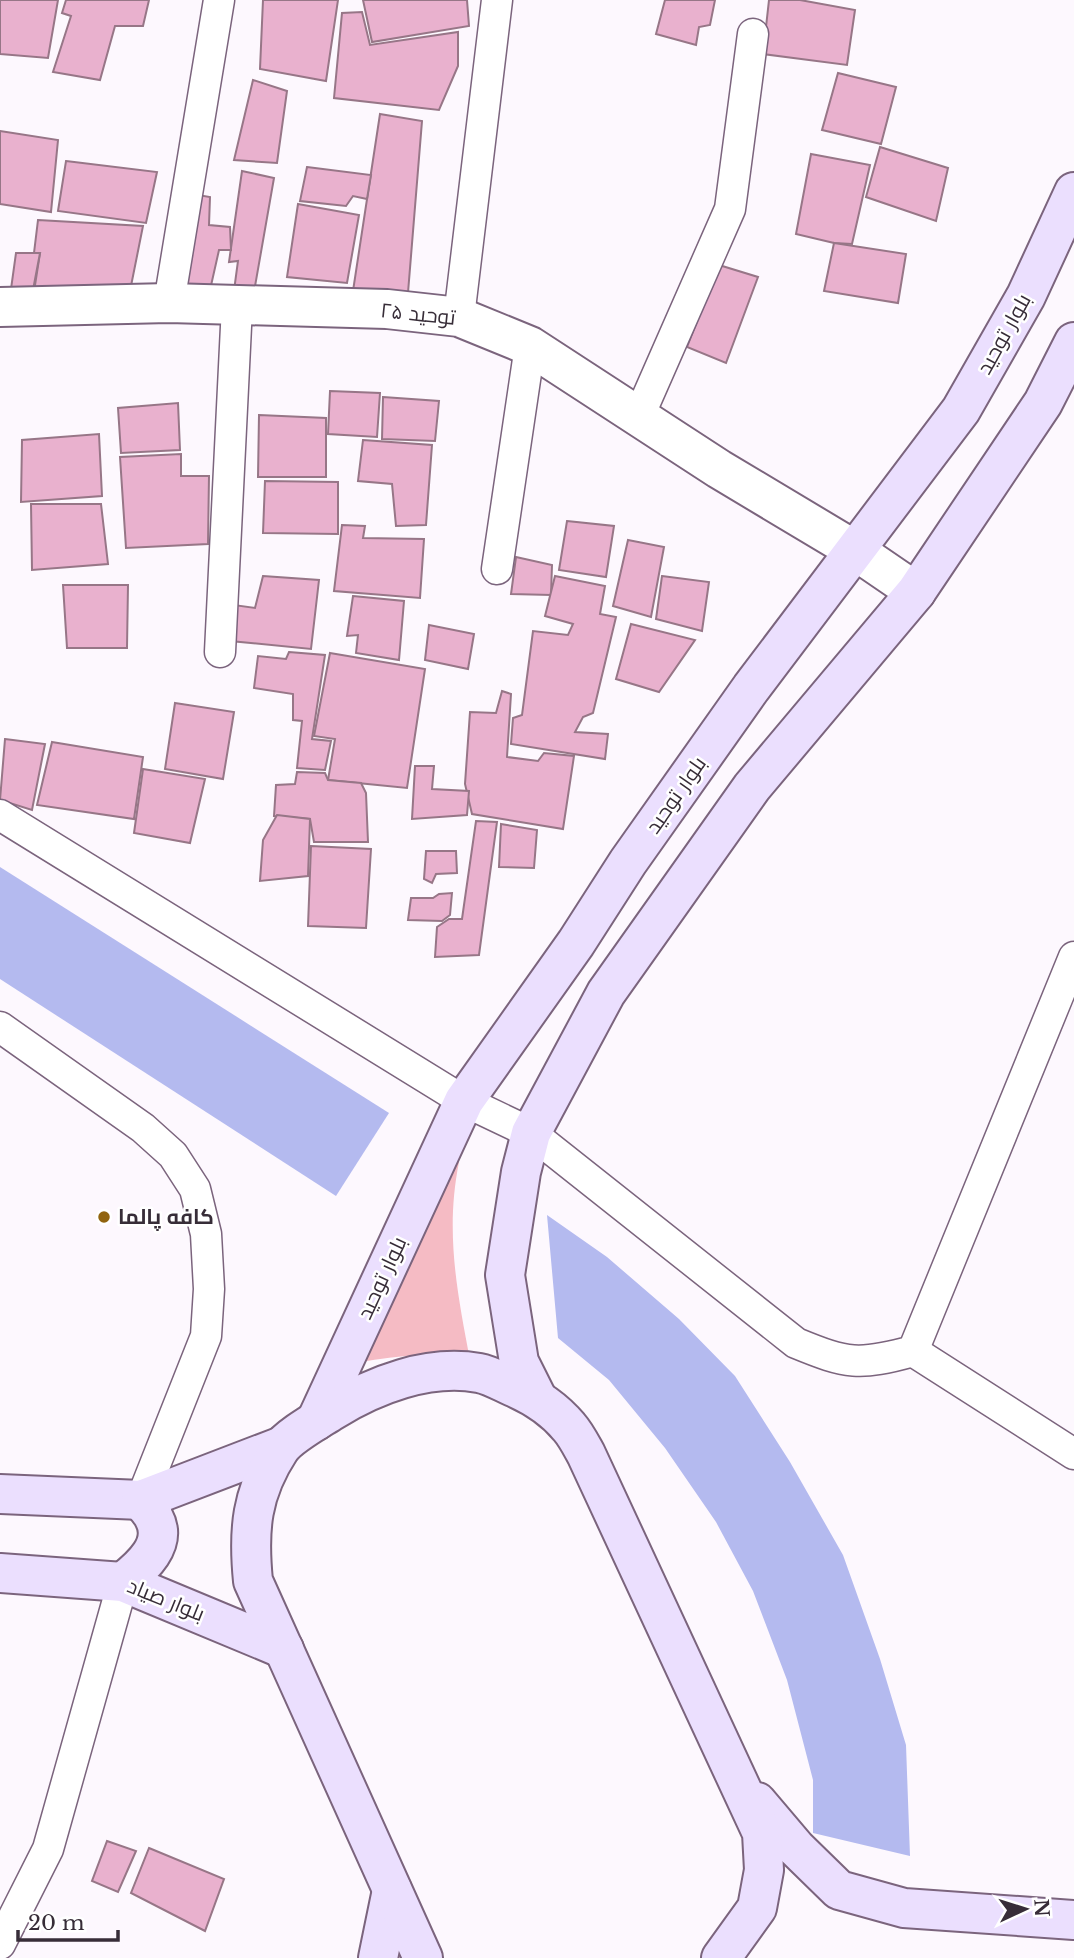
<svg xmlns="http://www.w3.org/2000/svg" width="1074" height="1958" viewBox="0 0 1074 1958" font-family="'Libre Baskerville',Cairo,serif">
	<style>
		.green { fill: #f5bbc4 }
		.water { fill: #b4baef }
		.building { fill: #e9b1ce; stroke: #977687; stroke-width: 2 }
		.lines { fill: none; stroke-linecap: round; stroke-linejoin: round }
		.minor-casing { stroke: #7b647d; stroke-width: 33 }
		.tertiary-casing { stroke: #7b647d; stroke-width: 42 }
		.secondary-casing { stroke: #7b647d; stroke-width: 42 }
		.minor { stroke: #fff; stroke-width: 30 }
		.tertiary { stroke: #fff; stroke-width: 38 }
		.secondary { stroke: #ebdffe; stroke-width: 38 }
		.poi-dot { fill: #91640f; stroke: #fff; stroke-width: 2.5 }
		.labels { text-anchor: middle; stroke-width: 5; stroke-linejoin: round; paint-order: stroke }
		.street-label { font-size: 21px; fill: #372d38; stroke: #fff }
		.poi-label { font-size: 21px; font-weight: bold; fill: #372d38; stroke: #fff; text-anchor: start }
	</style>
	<rect width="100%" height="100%" fill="#fdf8fe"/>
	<path class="green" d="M457,1160L459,1162C445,1232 457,1291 470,1360C433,1353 404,1355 367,1361L364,1357Z"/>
	<g class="water">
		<path d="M0,867L389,1113L336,1196L0,979Z"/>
		<path d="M547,1215L607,1257L679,1319L735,1376L790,1462L843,1555L880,1659L906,1745L910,1856L813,1833V1780L787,1680L753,1591L716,1522L665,1448L609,1380L558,1338Z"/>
	</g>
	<g class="building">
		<path d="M0,0H58L48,58L0,54Z"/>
		<path d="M66,0H149L143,26H115L100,80L53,72L71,16L62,13Z"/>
		<path d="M263,0H338L326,81L260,69Z"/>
		<path d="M363,0H467L469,26L372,42Z"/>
		<path d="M665,0H715L710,25L699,27L696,45L656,34Z"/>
		<path d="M769,0H800L855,10L847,65L763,54Z"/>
		<path d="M362,12L370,45L458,32V66L439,110L334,98L342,13Z"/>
		<path d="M838,73L896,87L881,144L822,130Z"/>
		<path d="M253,80L287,91L277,163L234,160Z"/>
		<path d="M380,114L422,121L407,305L351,304Z"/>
		<path d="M0,131L58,140L51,212L0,204Z"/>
		<path d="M880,147L948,168L936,221L866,197Z"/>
		<path d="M811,154L870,165L852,244L834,243L796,234Z"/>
		<path d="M66,161L157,172L146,223L58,211Z"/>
		<path d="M307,167L371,175L367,199L353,196L346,206L300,201Z"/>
		<path d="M242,171L274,178L254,292L233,298L238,261L229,262Z"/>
		<path d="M192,194L210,197L209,225L230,227L231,250H219L208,299L174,298Z"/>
		<path d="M298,204L359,215L347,283L287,277Z"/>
		<path d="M38,220L143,226L129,296L33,298L40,253H34Z"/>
		<path d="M834,243L906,254L898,303L824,291Z"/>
		<path d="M16,253H40L33,290L11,289Z"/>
		<path d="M719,265L758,277L726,363L687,347Z"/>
		<path d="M330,391L380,393L377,437L328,434Z"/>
		<path d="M383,397L439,401L435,441L382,439Z"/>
		<path d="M178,403L180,450L121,453L118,408Z"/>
		<path d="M259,415L326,418V477H258Z"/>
		<path d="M99,434L102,496L21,502L22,440Z"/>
		<path d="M363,440L432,445L426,525L396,526L392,484L358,481Z"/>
		<path d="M181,454V476H209L208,544L126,548L120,457Z"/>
		<path d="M265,481L338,482V534L263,533Z"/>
		<path d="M31,504H101L108,564L32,570Z"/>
		<path d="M567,521L614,526L606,577L559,570Z"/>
		<path d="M342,525L365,526L363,538L424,539L420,598L334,591Z"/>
		<path d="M628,540L664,547L651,617L613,606Z"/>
		<path d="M516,557L552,565L551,595L511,594Z"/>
		<path d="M263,576L319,580L311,649L220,640L227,604L255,608Z"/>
		<path d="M555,576L605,586L600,614L616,617L593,713L583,717L575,732L608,734L605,759L511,744L513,718L522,715L533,631L568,635L573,624L545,616Z"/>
		<path d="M662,576L709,582L702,631L656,619Z"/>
		<path d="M63,585H128L127,648H67Z"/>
		<path d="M353,596L404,601L399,660L356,653L358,635L347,636Z"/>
		<path d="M631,624L695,640L659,692L616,679Z"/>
		<path d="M429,625L474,634L468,669L425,660Z"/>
		<path d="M289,652L325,655L312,739L331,741L325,770L297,768L302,721L293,720V694L254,688L258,656L286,659Z"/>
		<path d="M330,653L425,669L407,788L328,780L335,739L314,736Z"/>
		<path d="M502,691L511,694L507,757L538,761L544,753L574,756L563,829L472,814L465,784L470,712L496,713Z"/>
		<path d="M175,703L234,712L223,779L165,769Z"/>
		<path d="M5,739L45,744L32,810L0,800Z"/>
		<path d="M52,742L143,757L134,819L37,805Z"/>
		<path d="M415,766H434L432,789L469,791L467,815L412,819Z"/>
		<path d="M143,769L205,779L190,843L134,833Z"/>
		<path d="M297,772L325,773L328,780L361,783L366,793L368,842H314L310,819L274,816L276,785L295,784Z"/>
		<path d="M277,815L310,819L308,876L260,881L263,840Z"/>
		<path d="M476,821L497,822L479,955L435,957L437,927L449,919H462Z"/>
		<path d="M501,824L537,830L534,868L499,867Z"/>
		<path d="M311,846L371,849L366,928L308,926Z"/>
		<path d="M426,851H456L457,873L436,874L432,883L424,879Z"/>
		<path d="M452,893L450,915L442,921L408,920L411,898H433L439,894Z"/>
		<path d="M107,1841L136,1851L118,1892L92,1881Z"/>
		<path d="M149,1848L224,1879L205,1931L131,1893Z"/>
	</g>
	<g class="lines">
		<defs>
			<g id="minor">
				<path d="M169,303L219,0"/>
				<path d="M459,317L497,0"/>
				<path d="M639,416L730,209L753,34"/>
				<path d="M497,569L530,346"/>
				<path d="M220,652L237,306"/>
				<path d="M0,815L464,1101L531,1133L796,1343C847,1364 859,1366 913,1351L1074,957"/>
				<path d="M0,1027L143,1128L173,1155L195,1189L206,1234L209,1289L206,1336L141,1500"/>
				<path d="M913,1351L1074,1454"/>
				<path d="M0,1944L48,1849L123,1582"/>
			</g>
			<path id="tertiary" d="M0,307L169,303L387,309L459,317L530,346L719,469L856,551L916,592"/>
			<g id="secondary">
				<path d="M536,1396L519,1362L505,1275L521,1172L531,1133L606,993L752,787L916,592L1043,403L1074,342"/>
				<path d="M316,1421L464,1101L576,943L628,862L751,688L961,410L1026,296L1074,192"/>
				<path d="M0,1494L141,1500L282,1446"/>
				<path d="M0,1573L123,1582L284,1649"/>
				<path d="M123,1582C142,1567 168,1544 154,1518C151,1511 145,1506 141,1500"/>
				<path d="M757,1802L796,1848L839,1890L904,1908L1074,1920"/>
				<path d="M378,1958L392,1890"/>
				<path d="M423,1958L253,1581C248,1530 251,1493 280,1449C289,1436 318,1420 332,1411C374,1385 428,1364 479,1373C490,1375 502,1382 513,1387C534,1396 554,1409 569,1427C576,1435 581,1445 586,1454L762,1833L764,1870L757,1908L721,1958"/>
			</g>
		</defs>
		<use href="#minor" class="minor-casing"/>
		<use href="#tertiary" class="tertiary-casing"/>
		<use href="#secondary" class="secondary-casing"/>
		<use href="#minor" class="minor"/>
		<use href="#tertiary" class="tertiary"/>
		<use href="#secondary" class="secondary"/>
	</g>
	<circle class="poi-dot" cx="104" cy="1217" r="7"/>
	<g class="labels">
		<g class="street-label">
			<text transform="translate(418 314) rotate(6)" y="7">توحید ۲۵</text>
			<text transform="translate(1004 334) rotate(-61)" y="7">بلوار توحید</text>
			<text transform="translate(676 795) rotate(-55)" y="7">بلوار توحید</text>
			<text transform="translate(382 1278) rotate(-65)" y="7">بلوار توحید</text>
			<text transform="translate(166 1600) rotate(22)" y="7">بلوار صیاد</text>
		</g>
		<g class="poi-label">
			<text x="118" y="1224">کافه پالما</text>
		</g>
	</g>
	<g transform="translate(1025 1909) rotate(86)" stroke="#ffffff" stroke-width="5" paint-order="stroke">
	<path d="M0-5L12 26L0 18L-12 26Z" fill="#372d38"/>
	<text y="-10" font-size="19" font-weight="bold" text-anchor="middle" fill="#372d38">N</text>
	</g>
	<path d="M18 1930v10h100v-10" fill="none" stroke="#372d38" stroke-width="3.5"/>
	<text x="28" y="1930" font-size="21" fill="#372d38" stroke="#ffffff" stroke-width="5" paint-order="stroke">20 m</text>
</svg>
